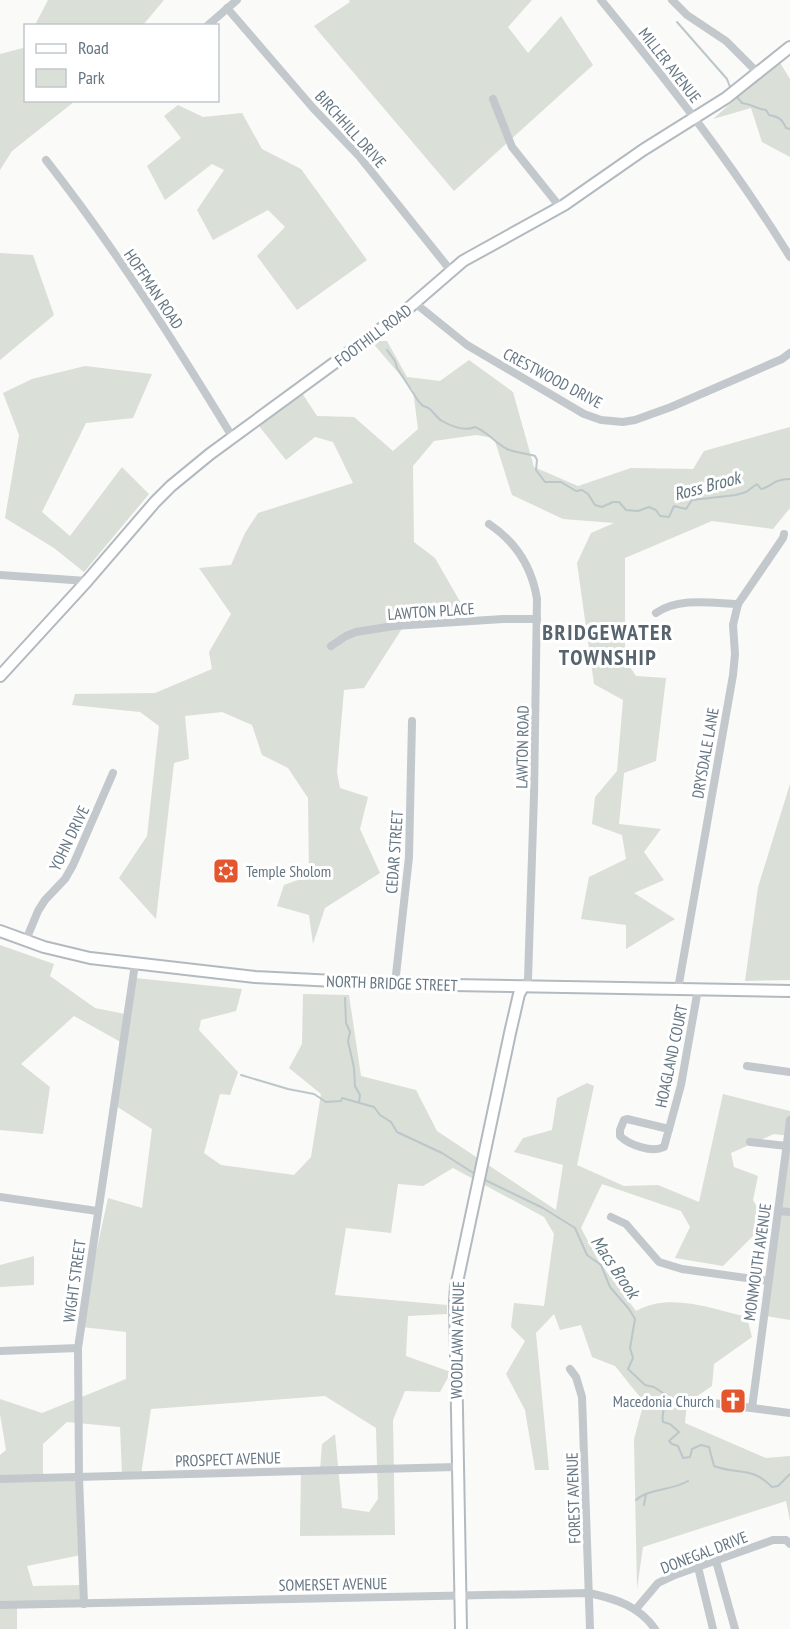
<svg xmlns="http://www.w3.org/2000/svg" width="790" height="1629" viewBox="0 0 790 1629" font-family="'PT Sans Narrow',sans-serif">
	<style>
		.green { fill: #dadfd7 }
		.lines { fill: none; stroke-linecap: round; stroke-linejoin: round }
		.stream { stroke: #bbc7cb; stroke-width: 2 }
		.secondary-casing { stroke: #b3babf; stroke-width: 14 }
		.street { stroke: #c3c8cc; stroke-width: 8 }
		.secondary { stroke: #fff; stroke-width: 10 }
		.labels { text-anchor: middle; stroke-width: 6; stroke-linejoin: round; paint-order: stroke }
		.street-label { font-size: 16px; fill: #657683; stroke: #fff }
		.poi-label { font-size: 16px; fill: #657683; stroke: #fff; text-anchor: start }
		.water-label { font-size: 18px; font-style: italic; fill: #60757c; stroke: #fff }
		.district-label { font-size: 22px; font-weight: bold; letter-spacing: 1.5px; fill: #57646e; stroke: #fff }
	</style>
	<rect width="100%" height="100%" fill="#fafaf8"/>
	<g class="green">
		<path d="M48,0H164L143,25H35Z"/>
		<path d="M349,0H532L508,27L528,53L561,16L593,65L454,191L314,26L350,2Z"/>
		<path d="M25,43L26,100L75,101L12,151L0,170V54L23,48Z"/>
		<path d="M779,61L790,79V157L762,142L751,108L713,119Z"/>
		<path d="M178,105L203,117L242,113L262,149L301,169L367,260L297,310L257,256L285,227L268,210L213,240L197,210L224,170L212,164L165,200L147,166L181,138L164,116Z"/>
		<path d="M0,253L33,255L54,315L0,360Z"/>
		<path d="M371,341H387L407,377L440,381L469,360L513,392L534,467L578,486L631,468L693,469L704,451L790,427V508L773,529L712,521L625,558V659L636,676L666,678L656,761L624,773L619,824L661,829L644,852L664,880L634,893L675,919L626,949V925L581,919L589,877L626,859L622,835L592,824L595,797L617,771L623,700L594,684L577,563L591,533L614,523L563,519L512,495L494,438L476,435L434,441L413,466L414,542L435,558L466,612L410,616L364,688L344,690L337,772L340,788L368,797L360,829L380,873L325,908L313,944L309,915L277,906L284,885L309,876L308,798L288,768L262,755L252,725L222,712L185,716L189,759L174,763L156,919L119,878L147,836L159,726L140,712L72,705L75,694L155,693L212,669L209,652L231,614L199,568L231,565L245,533L258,513L353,483L333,442L315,437L286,460L259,426L302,393L317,416L354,417L393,451L418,429L413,390Z"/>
		<path d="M85,366L152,374L133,418L86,423L42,512L70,536L122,467L149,494L84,572L54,548L5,518L19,435L3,393L32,379Z"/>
		<path d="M790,784V980L745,981L758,887Z"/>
		<path d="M0,945L54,964L50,976L95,1008L130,1015L135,978L242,989L236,1011L201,1020L199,1030L238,1072L230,1095L220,1094L204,1153L221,1165L294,1175L311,1157L321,1094L289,1068L302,1044L303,994L349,995L361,1076L416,1090L437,1131L556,1210L563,1165L514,1152L523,1138L552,1130L557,1098L587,1083L594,1086L577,1165L624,1186L658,1185L699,1202L723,1094L790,1111V1136L774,1134L731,1153L734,1167L758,1176L753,1200L766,1223L723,1266L675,1258L690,1227L681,1211L602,1184L581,1228L598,1260L636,1311C670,1292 712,1309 747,1317L752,1337L714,1364L712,1386L687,1403L685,1423L766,1458L790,1456V1521L786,1501L643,1547L637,1589L634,1439L644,1402L615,1366L592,1357L581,1325L560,1330L554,1314L536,1333L549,1470H535L525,1410L506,1374L525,1341L511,1327L514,1303L544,1306L554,1234L544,1217L453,1168L423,1186L398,1184L391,1233L346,1228L335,1295L447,1305V1314L408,1316L406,1356L451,1372L440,1392L405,1391L393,1420L395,1535L300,1536L301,1470H320L322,1444L335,1434L342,1508L369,1512L378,1499L376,1428L325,1396L151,1409L141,1475L122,1474L120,1427L67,1422L43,1444V1476L81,1475V1555L27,1566L33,1586L81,1585L82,1604L17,1606V1629H0V1455L6,1450L0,1414V1399L42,1413L126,1379V1332L82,1327V1317L108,1198L142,1208L152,1129L116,1106L126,1045L74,1016L21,1064L50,1087L43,1134L0,1130Z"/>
		<path d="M790,1137V1320L766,1316Z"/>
		<path d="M34,1256V1285L0,1287V1265Z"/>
	</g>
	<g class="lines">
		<g class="stream">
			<path d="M677,22L727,79L730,87"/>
			<path d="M736,96L742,103C751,104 757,109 766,110L769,115C779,117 782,119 786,128L790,129"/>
			<path d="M387,350L395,361L397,368L419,402L423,406C432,407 434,416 442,421C451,426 464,432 475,427C488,432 495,443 507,449C515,453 526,453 535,456L537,460L536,470L545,482H561L576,491L582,490L588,494L595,505L602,507L613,502H619L626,510L638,511L649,507L656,510L660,516L669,517L674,506L686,509L692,500L736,495L746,492L757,484L761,489C771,488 772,479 790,479"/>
			<path d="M345,998L346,1023L350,1032L348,1041L354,1068L355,1086L360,1095L359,1102"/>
			<path d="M241,1075L288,1089L314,1094L326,1102L341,1101L342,1098L374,1107L380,1115L391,1122L397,1132L442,1153L475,1174"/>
			<path d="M483,1179L543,1208L575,1228L587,1255L601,1265L610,1287L629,1309L635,1319L630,1348L633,1358L628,1369L645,1385L654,1387L666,1395C666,1404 661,1414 663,1422L670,1424L679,1432L669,1441L672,1444L678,1446L683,1458L690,1457L692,1449L701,1445L709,1447L714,1466C737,1475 752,1466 772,1487L778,1486L790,1474"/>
			<path d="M636,1500C649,1488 671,1491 688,1481"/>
			<path d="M644,1505L646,1494"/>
		</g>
		<defs>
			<g id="secondary">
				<path d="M0,676L87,581L155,502L171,486L210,454L404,312L463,261L564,205L643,150L726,98L790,47"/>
				<path d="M0,931L44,947L90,958L255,977L395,984L790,991"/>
				<path d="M461,1629L455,1301L456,1287L510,1033L519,994L523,987"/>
			</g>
		</defs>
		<use href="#secondary" class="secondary-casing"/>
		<g class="street">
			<path d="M601,0C668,82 735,167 790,257"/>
			<path d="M672,0L687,15L726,41L759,74"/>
			<path d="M227,8L313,108L359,156L451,271"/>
			<path d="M207,26L237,0"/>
			<path d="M493,99L512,147L560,207"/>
			<path d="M46,160C115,248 175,343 233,438"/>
			<path d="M415,303L467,345L584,414L601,420L623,422L635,420L671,407L782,359L790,353"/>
			<path d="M489,524C516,542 532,568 537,599L534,795L528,979L523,987"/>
			<path d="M0,575L87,581"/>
			<path d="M656,613C679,597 711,603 738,604"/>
			<path d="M331,646L346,636L356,632L394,626L503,619H537"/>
			<path d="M26,940L38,911L45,900L65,879L73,865L113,773"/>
			<path d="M395,984L409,857L412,721"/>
			<path d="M678,989L733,675L735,654L733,625L738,604L783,538L784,534"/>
			<path d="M747,1066L790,1072"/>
			<path d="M627,1119L669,1129L664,1147C652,1153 629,1145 620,1136V1130L624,1120Z"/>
			<path d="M669,1129L681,1085L698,989"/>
			<path d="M750,1142L787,1146"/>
			<path d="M0,1197L97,1211"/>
			<path d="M778,1211L790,1212"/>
			<path d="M611,1217L626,1224L659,1262L682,1269L768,1281"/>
			<path d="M0,1351L78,1348"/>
			<path d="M570,1369L576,1377L582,1397L590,1629"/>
			<path d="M689,1400L790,1413"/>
			<path d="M752,1408L790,1120"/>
			<path d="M0,1479L456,1467"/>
			<path d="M716,1561L735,1629"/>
			<path d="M698,1567L713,1629"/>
			<path d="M84,1604L79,1477L78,1348L135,964"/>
			<path d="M0,1605L589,1593C616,1599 639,1606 655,1629"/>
			<path d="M636,1609L658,1583L675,1575L773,1540H786L790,1544"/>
		</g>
		<use href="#secondary" class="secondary"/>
	</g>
	<defs>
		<symbol id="synagogue-square" viewBox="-11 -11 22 22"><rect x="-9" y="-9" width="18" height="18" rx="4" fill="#e4572e" stroke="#fff"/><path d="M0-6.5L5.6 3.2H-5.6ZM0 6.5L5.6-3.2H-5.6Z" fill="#fff"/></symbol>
		<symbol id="church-square" viewBox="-11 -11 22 22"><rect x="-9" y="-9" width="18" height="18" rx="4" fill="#e4572e" stroke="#fff"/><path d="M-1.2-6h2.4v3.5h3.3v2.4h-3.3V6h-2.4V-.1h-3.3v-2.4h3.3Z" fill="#fff"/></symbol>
	</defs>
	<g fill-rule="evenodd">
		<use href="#synagogue-square" x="211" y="856" width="30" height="30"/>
		<use href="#church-square" x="718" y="1386" width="30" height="30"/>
	</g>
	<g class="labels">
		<g class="street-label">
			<text transform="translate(670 65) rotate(52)" y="6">MILLER AVENUE</text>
			<text transform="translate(351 129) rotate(48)" y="6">BIRCHHILL DRIVE</text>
			<text transform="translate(154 289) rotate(56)" y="6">HOFFMAN ROAD</text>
			<text transform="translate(373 335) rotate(-37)" y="6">FOOTHILL ROAD</text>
			<text transform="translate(553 378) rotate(28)" y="6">CRESTWOOD DRIVE</text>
			<text transform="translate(431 611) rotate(-4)" y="6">LAWTON PLACE</text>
			<text transform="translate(522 747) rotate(-89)" y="6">LAWTON ROAD</text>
			<text transform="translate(705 753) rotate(-80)" y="6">DRYSDALE LANE</text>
			<text transform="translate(69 838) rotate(-64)" y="6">YOHN DRIVE</text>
			<text transform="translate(394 852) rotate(-86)" y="6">CEDAR STREET</text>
			<text transform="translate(392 983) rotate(2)" y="6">NORTH BRIDGE STREET</text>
			<text transform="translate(671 1056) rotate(-78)" y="6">HOAGLAND COURT</text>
			<text transform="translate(757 1262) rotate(-82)" y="6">MONMOUTH AVENUE</text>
			<text transform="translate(74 1281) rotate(-82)" y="6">WIGHT STREET</text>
			<text transform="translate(457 1340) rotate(-89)" y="6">WOODLAWN AVENUE</text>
			<text transform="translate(228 1459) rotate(-2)" y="6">PROSPECT AVENUE</text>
			<text transform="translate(573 1498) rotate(-92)" y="6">FOREST AVENUE</text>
			<text transform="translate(704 1552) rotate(-21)" y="6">DONEGAL DRIVE</text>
			<text transform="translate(333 1584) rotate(-1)" y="6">SOMERSET AVENUE</text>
		</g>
		<g class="poi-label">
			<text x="246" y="877">Temple Sholom</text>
			<text x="714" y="1407" text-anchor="end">Macedonia Church</text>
		</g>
		<g class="water-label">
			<text transform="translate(707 486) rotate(-15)" y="6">Ross Brook</text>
			<text transform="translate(615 1267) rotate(56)" y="6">Macs Brook</text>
		</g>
		<g class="district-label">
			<text x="608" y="640">BRIDGEWATER<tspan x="608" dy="25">TOWNSHIP</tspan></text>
		</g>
	</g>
	<rect x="24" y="24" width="195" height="78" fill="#ffffff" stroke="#c1c8cd" stroke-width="1.5"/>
	<rect x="36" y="44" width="30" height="9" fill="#ffffff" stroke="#c1c8cd" stroke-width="1.5"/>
	<text x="78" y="54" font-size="18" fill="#657683">Road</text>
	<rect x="36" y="69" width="30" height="18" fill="#dadfd7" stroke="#c1c8cd" stroke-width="1.5"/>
	<text x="78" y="84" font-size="18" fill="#657683">Park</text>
</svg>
